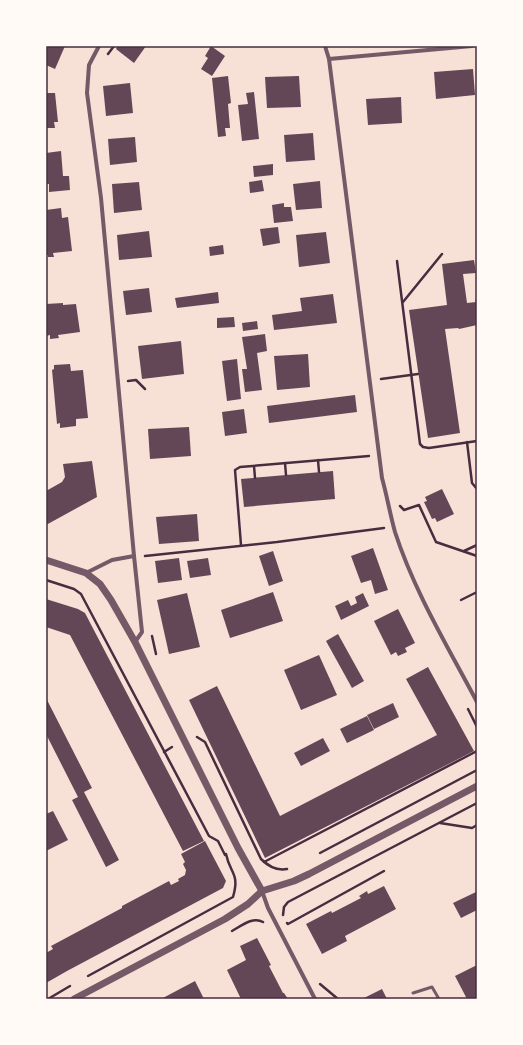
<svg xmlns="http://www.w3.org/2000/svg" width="523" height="1045" viewBox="0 0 523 1045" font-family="'Space Grotesk',sans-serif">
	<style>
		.building { fill: #644757 }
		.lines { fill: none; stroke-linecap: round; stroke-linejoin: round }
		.path { stroke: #4a2c40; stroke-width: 2.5 }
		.service { stroke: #755966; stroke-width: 3 }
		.minor { stroke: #755966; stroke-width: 4 }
		.tertiary { stroke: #755966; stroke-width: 7 }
		.neatline { fill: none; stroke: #4a2c40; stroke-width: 1.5 }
	</style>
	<rect width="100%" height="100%" fill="#f7e1d7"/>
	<g class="building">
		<path d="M46,46H65L55,69L46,65Z"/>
		<path d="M118,46H146L134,63L116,49Z"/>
		<path d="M211,46L225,56L212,76L201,69L208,58L205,56Z"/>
		<path d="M473,69L475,95L436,99L434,72Z"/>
		<path d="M228,76L231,103L228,104L230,128H225L226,136L218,137L212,78Z"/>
		<path d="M299,76L301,107L267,108L265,77Z"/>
		<path d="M130,83L133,113L106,116L103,86Z"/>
		<path d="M254,92L259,139L242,141L238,105L248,104L246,93Z"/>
		<path d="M46,93H55L58,122H54L55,128H46Z"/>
		<path d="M401,97L402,123L368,125L366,99Z"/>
		<path d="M313,133L315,160L286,162L284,135Z"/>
		<path d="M135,137L137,162L110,165L108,139Z"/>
		<path d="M61,151L63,176H69L70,190L49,192V184H46V153Z"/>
		<path d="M273,164V175L254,177L253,166Z"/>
		<path d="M262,180L264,191L250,193L249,182Z"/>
		<path d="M320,181L322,208L296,210L293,184Z"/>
		<path d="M139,182L142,210L114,213L112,184Z"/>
		<path d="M284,203V207H291L293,221L274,223L272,205Z"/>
		<path d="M61,208L62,218L68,217L72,251L53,253L54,257H48V255H46V210Z"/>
		<path d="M278,227L280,243L263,246L260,229Z"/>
		<path d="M149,231L152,257L119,260L117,235Z"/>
		<path d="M326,232L330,263L299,267L296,235Z"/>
		<path d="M223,245L224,254L210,256L209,247Z"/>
		<path d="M474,260L476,273L463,274L467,303L476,302L475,300L477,299V325L459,329L458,328L445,329L460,433L428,438L409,310L447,305L442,264Z"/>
		<path d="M149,288L152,312L126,315L123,291Z"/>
		<path d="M218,292L219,303L177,308L175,298Z"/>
		<path d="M333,294L337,323L274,330L272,315L302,311L300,298Z"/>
		<path d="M63,303V305L76,304L80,332L58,335L59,338L50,339V335L46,336V304Z"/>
		<path d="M234,317L235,327L217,328V318Z"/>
		<path d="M257,321L258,329L243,331L242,323Z"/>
		<path d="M265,334L267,351L257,353L262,390L245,392L242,369H247L242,337Z"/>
		<path d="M181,341L184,374L142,379L138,346Z"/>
		<path d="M308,354L310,387L277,390L274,356Z"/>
		<path d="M237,359L241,399L227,401L222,361Z"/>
		<path d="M70,364L71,371L83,370L88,418L76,419V426L60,428V423L57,424L52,370L54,369V365Z"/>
		<path d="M355,395L357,412L269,423L267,406Z"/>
		<path d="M244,409L247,433L225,436L222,412Z"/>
		<path d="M189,427L191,456L150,459L148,429Z"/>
		<path d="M92,461L97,497L46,525V491L62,482L65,477L63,464Z"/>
		<path d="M333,471L335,499L244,507L241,479Z"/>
		<path d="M442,489L454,514L437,522L435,518L432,519L424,502L427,501L425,497Z"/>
		<path d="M197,514L199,541L159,544L156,517Z"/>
		<path d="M373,548L388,590L375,594L371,580L361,583L351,556Z"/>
		<path d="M273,551L283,581L269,586L259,556Z"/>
		<path d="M179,558L182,580L158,583L155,561Z"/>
		<path d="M208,558L211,575L190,578L187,561Z"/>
		<path d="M273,592L283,621L230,638L221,610Z"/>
		<path d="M187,593L200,647L169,654L157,600Z"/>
		<path d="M363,593L369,606L341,620L335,606L348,600L351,606L357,603L355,597Z"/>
		<path d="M46,599L78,609L85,613L204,841L183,851L70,635L46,627Z"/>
		<path d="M398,609L415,643L405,648L407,652L398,656L396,652L391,655L374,621Z"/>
		<path d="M338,634L364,681L352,688L326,641Z"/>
		<path d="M319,655L337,695L301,710L284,670Z"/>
		<path d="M428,667L474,751L265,858L189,700L217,686L280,816L437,735L406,679Z"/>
		<path d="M46,698L92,788L84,792L119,860L106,867L72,800L78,797L46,734Z"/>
		<path d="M393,703L399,717L374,729L367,715Z"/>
		<path d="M367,716L374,730L347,743L340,729Z"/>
		<path d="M323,738L330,751L301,766L294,753Z"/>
		<path d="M53,811L68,840L46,851V814Z"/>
		<path d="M205,841L226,881L223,888L67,971L46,983V953L53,949L51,946L122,908V906L169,881L171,885L179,881L178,879L185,875L186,870L183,864L185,862L181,854Z"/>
		<path d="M384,886L396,909L345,936L347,941L322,954L306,924L331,911L332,913L361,898L359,896L367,891L368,894Z"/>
		<path d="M476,892L477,910L461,918L453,903Z"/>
		<path d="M257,938L271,965L269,966L283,993H284L288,999H241L227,970L246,960L240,946Z"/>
		<path d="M477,965V999H467L455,976Z"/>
		<path d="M195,981L204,999H161Z"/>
		<path d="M382,989L387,999H362Z"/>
	</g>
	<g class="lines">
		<g class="path">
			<path d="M108,54L114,46"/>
			<path d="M397,261L420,444L423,447L429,448L477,441"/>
			<path d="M403,302L442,254"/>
			<path d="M381,379L418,374"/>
			<path d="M128,381L136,380L145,389"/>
			<path d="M467,442L472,483L477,489"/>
			<path d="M318,460L319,472"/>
			<path d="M285,463L286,475"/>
			<path d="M254,466L255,478"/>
			<path d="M400,506L404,510L419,505L436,542L477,556"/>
			<path d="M241,545L235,470L240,467L369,456"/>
			<path d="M464,551L477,545"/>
			<path d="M145,556L277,542L384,528"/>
			<path d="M46,580L74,589L81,594L209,836L218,841L225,855"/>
			<path d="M461,600L477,592"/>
			<path d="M152,636L156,654"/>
			<path d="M468,709L477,727"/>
			<path d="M197,737L205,742L261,859C268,866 277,871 287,869"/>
			<path d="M164,752L172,747"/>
			<path d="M440,823L472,828L477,825"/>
			<path d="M320,853L477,770"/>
			<path d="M264,862L477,751"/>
			<path d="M283,915L284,907L288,902L477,803"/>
			<path d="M287,923L288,924L384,871"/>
			<path d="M232,931C241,926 253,916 263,922"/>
			<path d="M88,976L233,897C240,873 230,874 226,854"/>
			<path d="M320,984L338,999"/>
			<path d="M48,999L70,986"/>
		</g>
		<path class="service" d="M413,993L432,987L439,999"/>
		<g class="minor">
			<path d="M99,46L89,65L87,93L101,198L134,556"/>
			<path d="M325,46L329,59L382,478C387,496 390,514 395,532C414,591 448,647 477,702"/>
			<path d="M329,59L472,46"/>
			<path d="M86,573L112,560L134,556L142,632L135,642"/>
			<path d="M262,891L268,908L315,999"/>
		</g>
		<g class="tertiary">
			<path d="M46,560L86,573L100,584L111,600L135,642L238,848L262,891"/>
			<path d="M74,999L225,919L248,904L262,891L294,881L309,874L477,786"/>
		</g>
	</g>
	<rect width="523" height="1045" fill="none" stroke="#fffaf5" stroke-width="94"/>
	<rect x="47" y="47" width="429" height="951" class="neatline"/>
</svg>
